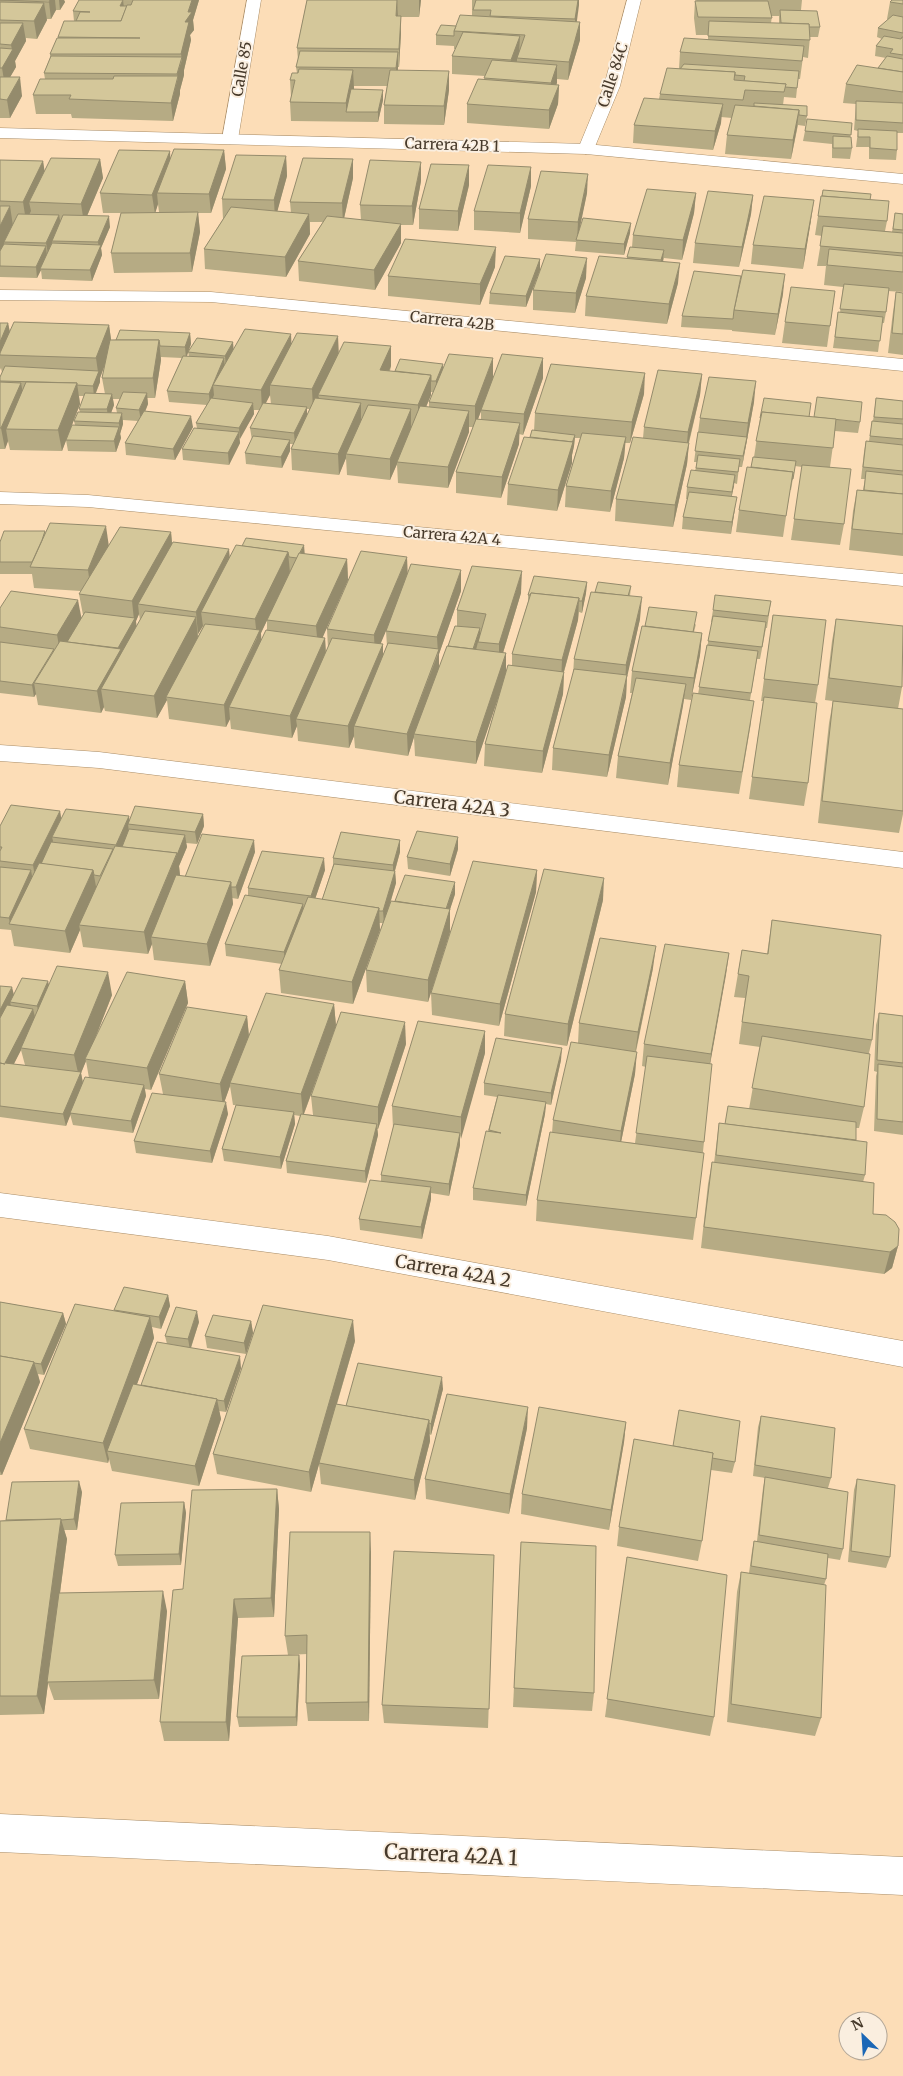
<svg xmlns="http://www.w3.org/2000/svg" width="903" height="2076" viewBox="0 0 903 2076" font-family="Merriweather,serif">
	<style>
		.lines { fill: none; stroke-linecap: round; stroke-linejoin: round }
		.minor-casing { stroke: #a98d68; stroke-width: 1 }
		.tertiary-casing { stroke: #a98d68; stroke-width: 1 }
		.minor { fill: #fff; fill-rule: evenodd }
		.tertiary { fill: #fff; fill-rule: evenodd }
		.wall { fill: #b6ab84; fill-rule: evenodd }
		.shaded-wall { fill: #948b6c }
		.building { fill: #d4c79a; stroke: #948b6c }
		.labels { text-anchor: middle; stroke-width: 4; stroke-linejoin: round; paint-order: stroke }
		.far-street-label { font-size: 15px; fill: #473a2b; stroke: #faeedf }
		.street-label { font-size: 18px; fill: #473a2b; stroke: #faeedf }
		.near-street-label { font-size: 21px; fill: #473a2b; stroke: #faeedf }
	</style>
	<rect width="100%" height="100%" fill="#fcddb7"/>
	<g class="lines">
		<defs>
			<g id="minor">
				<path d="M247,0H261L238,139L230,144L222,139Z"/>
				<path d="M627,0H641L620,86L594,149L586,154L580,152L578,149L604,86Z"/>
				<path d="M0,290L211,292L903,359V371L211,302L0,300Z"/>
				<path d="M0,492L88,495L903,574V586L88,507L0,504Z"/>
				<path d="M0,745L99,752L903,852V868L99,768L0,761Z"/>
				<path d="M0,1193L328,1236L903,1341V1367L328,1260L0,1217Z"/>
				<path d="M0,1814L903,1857V1895L0,1852Z"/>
			</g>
			<path id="tertiary" d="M0,128L586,144L903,174V184L586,154L0,138Z"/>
		</defs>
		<use href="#minor" class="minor-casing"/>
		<use href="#tertiary" class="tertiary-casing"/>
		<use href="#minor" class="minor"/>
		<use href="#tertiary" class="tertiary"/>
	</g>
	<g class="wall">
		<path d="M0,0H64L65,2L60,10H56L51,19H46L47,20L37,39L26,38V41L15,61L16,67L10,77L22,96L10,118H0Z"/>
		<path d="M79,0H199L193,20L194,30L190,35L191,40L184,70V75L180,90V94L173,121L72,118L71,114H36L33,95L45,79L44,73L50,58V54L58,37L76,21H74L73,11Z"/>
		<path d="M307,0H421L419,17H401V33L399,67H398V71H449V90L444,125L384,124V105L387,86H354V89L383,100L378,122L291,121L290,102L291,97L290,80L297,73L296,67L298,60L297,48Z"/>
		<path d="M472,0H579L576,22H580V40L568,80L557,79L556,85H559L558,104L549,129L467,123V104L484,80L485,76L452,74V56L456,49H454V46L436,45V35L456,26L472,16Z"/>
		<path d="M697,0H802L801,10L820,27L818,37H810L808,58L803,57L800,79H798L796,98L784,97L783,105L807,116L805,126L798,125L791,159L725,154L727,135L732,118L721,117V123L713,150L633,143L634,125L659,99L660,94L679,69L680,52L708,40V35H696L694,18L695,1ZM772,16H779V23H771Z"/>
		<path d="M903,0V133H897V150L896,160L869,159V147H856L858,131L854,130L856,104L843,103L846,84L878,68L886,58L875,56L876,46L882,39L877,37L878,28L888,20L887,19L890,2Z"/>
		<path d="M852,123L850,137L852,148L850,159L832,158V144L803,141L805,131Z"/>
		<path d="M224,150L226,169L211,213H198L200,232L192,272L114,273L111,253L121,213H103L100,193L170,151V158ZM158,204L159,212H155Z"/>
		<path d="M286,156L287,176L277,211L291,213L290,202L353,159V178L344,218L361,220L360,205L421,181L413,225H401V243L375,290L299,281L298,261L323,222H310V234L286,277L205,269L204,249L223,219L222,199Z"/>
		<path d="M100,159L103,178L87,216L110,227L101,248L102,255L92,281L42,279L41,270L37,278L0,277V160L43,161L44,171Z"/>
		<path d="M469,165V185L458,231L419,229V209Z"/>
		<path d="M531,167V186L520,233L474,230V211Z"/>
		<path d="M587,193L579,229L630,233L624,255L575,251L576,242L528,239V219Z"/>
		<path d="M696,193L694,213L682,260L664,258L663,262L678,283L667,324L585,316L586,296L627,258L630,247H632L633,235Z"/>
		<path d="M753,195L751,214L739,267L693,263L695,243Z"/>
		<path d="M870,200L887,221L885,231L892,232L895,213L903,214V292L888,291L886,312L884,323H882L878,352L833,348L838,312L840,313L843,287L824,285L826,266H817L822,236L815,235L818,216Z"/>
		<path d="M811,220L803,269L751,264L753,245Z"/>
		<path d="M540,259V270L526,307L489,304L490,293Z"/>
		<path d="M495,267L480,305L388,296V276Z"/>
		<path d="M586,278L575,313L533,310V290Z"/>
		<path d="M835,291L827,347L782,343L785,322Z"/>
		<path d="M896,292L903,293V355L888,353L893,312Z"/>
		<path d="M783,294L775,335L732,331V330L681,327L682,316Z"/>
		<path d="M0,323H8L10,332L109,325L111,340L190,333L191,344L187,356H189L188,352L233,342V349L291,343L338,354L391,346V366L390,371H395L443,368L493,378L543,358V378L523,435L519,434V444L501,498L456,493V472L473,427H469V432L448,488L398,483L397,464L390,480L347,475L346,458L339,475L292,470L291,449L293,444H290V451L282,468L246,464L245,453L252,440L250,428L260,410H254V414L239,439L240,443L229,465L183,460L182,449L197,428L196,423L207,405L169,402L167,391L182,358L161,357V360L155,398H147L148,404L145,412L193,427L175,460L126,455L125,443L138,421L123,420V424L120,434L121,438L116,452L68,451L66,440L75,425L74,421L80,412L79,409L84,396H79L80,404L62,451L10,450L8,441L5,449H0V377L2,373L1,368L0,370ZM105,363L102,378L105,394L96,393L100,382V378ZM431,392H433L429,402V407H426L431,395ZM270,395L271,404L266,403ZM113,399H120L116,408L117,413H111L114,405ZM307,409H310L307,415ZM481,411V419H478Z"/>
		<path d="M702,374L700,395L689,443L687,464L673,527L615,521L616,499L643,438L644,427Z"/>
		<path d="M644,394L630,443H625L624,458L610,512L565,507L566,486L580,438H575L574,446L572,455V463L557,511L507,505L508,484L530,437L534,431L535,413Z"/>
		<path d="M876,398L903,401V556L849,550L853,511L857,490H863L865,479H861L864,452L866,441H869L872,421H873Z"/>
		<path d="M754,402L742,467H739L737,484L734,483L732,496L735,508L731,534L682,529L683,517L687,499H686L687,487L695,471L697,462H694L700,418Z"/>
		<path d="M809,417L860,422L858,433L835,431L830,467L844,524L840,545L791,540L802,467L795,466L791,490H790L783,537L736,532L739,510L754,457L760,418Z"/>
		<path d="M45,531V533L109,546L171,532L172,544L230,557L242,546L304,545V554L347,559L348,580L322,638H325L326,652L328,648L327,629L408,574L461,591L439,654V667L457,626V610L521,593L503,653H506V674L512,666V654L528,602V595L587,582L586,593L582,613L579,612L578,620L564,672L563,694L542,773L484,766L485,744L502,685L476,764L415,756L414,737L408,756L355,748L354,736L349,748L298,741L297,726L292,738L231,729L230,719L226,727L169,719L167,700L157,718L105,711L104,707L101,713L38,705L36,694L34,697L0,693V608L81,619L83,615L79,594L81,591L34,588L32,574H0V542ZM139,614L140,620L136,627V621ZM392,616L386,631L387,646L383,655V644H380ZM267,620V631L261,641V633ZM203,626V627L198,636V634Z"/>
		<path d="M631,586L630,596L640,619L627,675L626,697L607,777L552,770L553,748L573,675L574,659L595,592Z"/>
		<path d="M771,601L767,628H766L760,659H757L750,700L751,723L739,794L677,787L679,765L698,694L712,622H711L713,610Z"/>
		<path d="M773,615L818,685L815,703L808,783L804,806L749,799L763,701H761Z"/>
		<path d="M836,619L902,687L898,709H903V814L899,833L818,823L829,723L833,701L840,702L825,700L832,641Z"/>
		<path d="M696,624L694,632L702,633L700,655L691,700L684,699L668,785L616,778L618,756L632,693H630L632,671Z"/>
		<path d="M60,811L61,819L130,820L203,814L204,826L197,844L186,843L187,847L179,866L180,876L185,877L255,852L238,899L232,898L233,904L210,966L154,960L152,944L148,954L83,947L80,930L70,953L14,946L11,930L0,929V826Z"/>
		<path d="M458,837V849L450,876L408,869L407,857Z"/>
		<path d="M400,840V852L395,871L396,883L390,904L395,901L455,894L450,909V932L428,1002L367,992L366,970L383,923H379L380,930L353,1004L281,993L279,970L282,964L226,956L225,944L248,896V888L325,870L315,899L322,900L333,865V858Z"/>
		<path d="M537,870L536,892L499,1026L432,1015L431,993Z"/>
		<path d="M603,900L567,1046L504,1036L505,1014Z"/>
		<path d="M772,920L872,1040L869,1053L864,1107L859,1128H856V1140L865,1175L863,1182L873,1214L898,1246L892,1268L884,1274L701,1248L708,1184L712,1162L714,1163L719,1123L725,1124L749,1109L760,1047L739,1044L745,998L734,997L742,950L767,954Z"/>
		<path d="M729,953L710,1063L704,1142L696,1218L693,1240L536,1221L537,1200L552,1133L553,1120L578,1043L579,1023L653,968L636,1052L635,1074L621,1142L635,1143L646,1067L642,1066L644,1044Z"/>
		<path d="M185,981L188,1003L151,1090L145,1089L146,1096L133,1133L73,1125L70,1114L66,1126L0,1117V986L14,995L49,984L112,995L94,1041ZM21,1050L25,1065L14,1064ZM86,1061L89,1078L83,1082L81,1073Z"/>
		<path d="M334,1004L336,1026L304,1114L313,1115L311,1096L406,1044L378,1129H377L378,1135L366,1183L287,1173L286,1161L300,1116L294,1115L295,1124L281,1169L224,1161L222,1149L236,1105H233L230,1086L224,1102L228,1114L212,1163L136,1153L134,1141L163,1094L159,1074L247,1016L249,1035Z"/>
		<path d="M879,1013L903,1016V1135L874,1131L876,1076L877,1072L874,1071L876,1025Z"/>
		<path d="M485,1053L460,1139V1145L449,1196L431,1193V1199L422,1239L360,1230L359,1219L381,1181V1175L393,1128L392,1106Z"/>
		<path d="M561,1060L551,1105L546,1104L545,1114L526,1206L473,1200V1188L497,1097L484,1095V1083Z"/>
		<path d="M168,1295L170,1306L161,1329L152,1327L154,1338L137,1384L141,1385L167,1344L165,1336L199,1322L191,1348L241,1368L226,1412L219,1411L221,1419L199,1486L112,1471L109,1459L108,1463L30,1449L24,1429L114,1311V1310Z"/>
		<path d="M0,1302L63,1313L66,1324L44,1375L38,1374L40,1382L2,1475H0Z"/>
		<path d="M251,1321L253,1333L246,1354L207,1348L205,1336Z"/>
		<path d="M355,1341L337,1404L346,1406L443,1389L431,1435L429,1434L430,1441L415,1500L321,1484L319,1464L311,1492L217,1474L213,1454Z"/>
		<path d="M761,1416L831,1478L828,1488L843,1549L840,1560L828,1558L826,1579L824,1585L821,1718L815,1736L727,1722L737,1592L741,1572L749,1573L752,1551L754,1541H757L763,1488L765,1478L753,1476L758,1427Z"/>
		<path d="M626,1422L624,1442L609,1530L521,1514L522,1494Z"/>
		<path d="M527,1428L509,1514L426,1499L425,1479Z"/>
		<path d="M634,1439L735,1462L732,1473L711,1470L702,1541L698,1561L617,1546L619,1527Z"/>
		<path d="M857,1479L890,1557L886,1568L848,1562L854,1490Z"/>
		<path d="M277,1489L279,1509L274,1617L238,1618L229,1741H164L160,1722L183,1589Z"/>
		<path d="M82,1492L77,1530H64L67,1539L60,1593L167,1611L159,1699L54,1700L48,1683L44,1714L0,1715V1521L6,1520Z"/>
		<path d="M184,1502L186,1513L181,1565L118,1566L115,1555Z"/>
		<path d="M521,1542L594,1693L592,1711L513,1707Z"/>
		<path d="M371,1552L369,1721H308L306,1703L307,1654L288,1655L285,1636Z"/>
		<path d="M494,1555L488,1728L384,1723L382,1705Z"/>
		<path d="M627,1557L714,1717L710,1736L605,1717Z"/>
		<path d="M299,1655L300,1665L297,1726L239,1727L237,1717Z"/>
	</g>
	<g class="shaded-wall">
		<path d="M50,0H55L56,10L51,19L49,2Z"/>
		<path d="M59,0H64L65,2L60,10Z"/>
		<path d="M123,0L124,8L120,6Z"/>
		<path d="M192,0H199L193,20L194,30L190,35L191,40L184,70V75L180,90V94L173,121L171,103L178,78L177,74L182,60L181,54L185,22Z"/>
		<path d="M397,0L398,17L396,16Z"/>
		<path d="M419,0H421L419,17Z"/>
		<path d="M578,0H579V5L575,36V19Z"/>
		<path d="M44,3L47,20L37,39L34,21Z"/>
		<path d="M401,16V33L399,67V49Z"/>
		<path d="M580,22V40L568,80L569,62Z"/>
		<path d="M23,23L26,41L15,61L16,67L5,86L2,68L12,50L11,45Z"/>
		<path d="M520,36L519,54L517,58V61L510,78L511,60Z"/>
		<path d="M398,52V70L396,86V68Z"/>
		<path d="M557,65V83L550,101L551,83Z"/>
		<path d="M353,70L354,88L349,112H346V103Z"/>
		<path d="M449,71V90L444,125V106Z"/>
		<path d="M20,77L22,96L10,118L7,100Z"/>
		<path d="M559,85L558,104L549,129V110Z"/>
		<path d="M383,90V100L378,122V112Z"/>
		<path d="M723,104L721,123L713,150L715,131Z"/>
		<path d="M799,110L797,128L791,159L793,140Z"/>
		<path d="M224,150L226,169L211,213L209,194Z"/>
		<path d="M170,151L171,170L157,193L158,204L155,214L152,195Z"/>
		<path d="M286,156L287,176L275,220L274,200Z"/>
		<path d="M100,159L103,178L84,223L81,204Z"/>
		<path d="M353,159V178L343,223L342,203Z"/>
		<path d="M43,161L46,180L29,202L31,211L26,221L23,202Z"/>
		<path d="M421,162V181L413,225L412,206Z"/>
		<path d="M469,165V185L458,231V211Z"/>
		<path d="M531,167V186L520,233V213Z"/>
		<path d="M588,174L587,193L577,242L578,222Z"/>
		<path d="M696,193L694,213L682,260L683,240Z"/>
		<path d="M753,195L751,214L739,267L742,247Z"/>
		<path d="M814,200L811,220L803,269L805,249Z"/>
		<path d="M10,206L13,226L4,242V244L0,253V226Z"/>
		<path d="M198,212L200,232L192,272L190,253Z"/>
		<path d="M309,214L310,234L286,277L285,257Z"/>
		<path d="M59,215L61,225L52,241V245L48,254L46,243Z"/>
		<path d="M109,216L110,227L101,248L102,255L92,281L90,270L99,249L98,242Z"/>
		<path d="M631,223L630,233L624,255V244Z"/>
		<path d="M401,224V243L375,290L374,270Z"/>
		<path d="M46,246L47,256L40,269L41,270L37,278L36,267Z"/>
		<path d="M496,247L495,267L480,305V284Z"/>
		<path d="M664,250L663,260L661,271V260Z"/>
		<path d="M587,258L586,278L575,313L576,293Z"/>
		<path d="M540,259V270L526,307V296Z"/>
		<path d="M680,263L678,283L667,324L669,304Z"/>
		<path d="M785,274L783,294L775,335L778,314Z"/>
		<path d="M8,323L12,343L0,355V342Z"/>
		<path d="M109,325L112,346L100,378V382L94,397L93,386L98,372L96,358Z"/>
		<path d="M190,333L191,344L186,358L185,347Z"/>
		<path d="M291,334L292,354L270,385V395L262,410L261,390Z"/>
		<path d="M338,336L339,357L318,395L319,398L313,409L312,389Z"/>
		<path d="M159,340L161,360L155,398L153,378Z"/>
		<path d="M233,342L234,353L226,367L225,356Z"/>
		<path d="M391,346V366L381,390L380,370Z"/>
		<path d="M224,358L225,369L213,385L214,395L210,405L209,394Z"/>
		<path d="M493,358V379L475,427V406Z"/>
		<path d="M543,358V378L523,435L524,414Z"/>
		<path d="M443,364V375L436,392V381Z"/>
		<path d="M645,373L644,394L630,443L632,422Z"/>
		<path d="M702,374L700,395L686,453L688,432Z"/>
		<path d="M431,375V395L418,426V405Z"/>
		<path d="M756,381L754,402L742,467L748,423Z"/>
		<path d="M21,383L25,404L6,429L8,441L5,449L1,428Z"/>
		<path d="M77,383L80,404L62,451L58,430Z"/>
		<path d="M147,393L148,404L141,421L139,410Z"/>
		<path d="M112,394L114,405L108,421L107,409Z"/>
		<path d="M253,403L254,414L240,439L239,428Z"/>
		<path d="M361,403V423L346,454V458L339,475L338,454Z"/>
		<path d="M307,407V418L295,444L294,433Z"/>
		<path d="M411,409V430L397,462V464L390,480V459Z"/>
		<path d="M469,411V432L448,488V467Z"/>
		<path d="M122,413L123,424L120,434L119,423Z"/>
		<path d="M191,416L193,427L175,460L173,449Z"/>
		<path d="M520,423L519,444L501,498L502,477Z"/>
		<path d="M119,427L121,438L116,452L114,441Z"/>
		<path d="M239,432L240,443L229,465L228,453Z"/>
		<path d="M575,435L574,446L572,455V463L557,511L558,490Z"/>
		<path d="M626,437L624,458L610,512L611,491Z"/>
		<path d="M290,440V451L282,468L281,457Z"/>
		<path d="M689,443L687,464L673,527L675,505Z"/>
		<path d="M735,475L734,486L730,503L732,492Z"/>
		<path d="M737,497L735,508L731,534L732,522Z"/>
		<path d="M106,526L109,547L91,592L88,570Z"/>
		<path d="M171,532L173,554L138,604L139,614L136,621L137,630L101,689L104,707L101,713L97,691L114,655L134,620L132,601Z"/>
		<path d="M304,545L305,557L298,558Z"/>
		<path d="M229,549L231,571L201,612L203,626L198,634L196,612Z"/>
		<path d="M288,552L290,573L261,633L262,652L229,707L230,719L226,727L224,705L257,638L255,619Z"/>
		<path d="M407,557L408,579L375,657L374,635Z"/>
		<path d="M347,559L348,580L318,648L316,626Z"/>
		<path d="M461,570V591L439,654V671L414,734V737L408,756L407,734L438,654L437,637Z"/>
		<path d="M522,571L521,593L499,666V644Z"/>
		<path d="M587,582L586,593L582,613V601Z"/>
		<path d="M642,597L640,619L626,682L627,675L626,697L607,777L609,755L625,687L626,665Z"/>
		<path d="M579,598L578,620L561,682L562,660Z"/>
		<path d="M78,600L82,621L61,657L57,635Z"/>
		<path d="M196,617L198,639L166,697L167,700L157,718L154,696Z"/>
		<path d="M480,628V640L478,642L473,662V650Z"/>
		<path d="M702,633L700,655L691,700L694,678Z"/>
		<path d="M325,638L326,660L296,719L297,726L292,738L290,716Z"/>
		<path d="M383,644V666L354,726V736L349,748L348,726Z"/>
		<path d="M506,653V675L476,764V742Z"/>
		<path d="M564,672L563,694L542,773L543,751Z"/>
		<path d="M34,683L36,694L34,697L32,685Z"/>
		<path d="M686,684L683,706L668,785L670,763Z"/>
		<path d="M60,811L62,823L52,837L53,841L35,877L33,865Z"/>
		<path d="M203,814L204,826L197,844L195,832Z"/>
		<path d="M129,816L130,824H128L129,832L118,857L116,845Z"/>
		<path d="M185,835L187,847L179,866L180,875L155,938L151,937L152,944L148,954L144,932Z"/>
		<path d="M458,837V849L450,876V864Z"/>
		<path d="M254,840L255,852L238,899L236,887Z"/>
		<path d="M400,840V852L393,877V865Z"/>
		<path d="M324,858L325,870L312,908L311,896Z"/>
		<path d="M31,870L33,882L10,924L9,918Z"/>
		<path d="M93,870L97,892L79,925L80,930L70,953L65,931Z"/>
		<path d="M537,870L536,892L499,1026L500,1004Z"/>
		<path d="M395,871L396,883L384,923L383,911Z"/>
		<path d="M604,878L603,900L567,1046L568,1024Z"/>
		<path d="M231,882L233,904L210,966L207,944Z"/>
		<path d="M455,882V894L446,922V910Z"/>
		<path d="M303,904L304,916L285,964L284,952Z"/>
		<path d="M379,908L380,930L353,1004L352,982Z"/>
		<path d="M450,909V932L428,1002V980Z"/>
		<path d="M656,946L653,968L635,1054L638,1032Z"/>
		<path d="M729,953L726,975L708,1076L711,1054Z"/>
		<path d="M108,972L112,995L87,1059H85L86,1061L81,1073L83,1084L66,1126L63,1114L79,1077L74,1055Z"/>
		<path d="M48,981L51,993L40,1018L37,1006Z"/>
		<path d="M185,981L188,1003L151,1090L147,1068Z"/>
		<path d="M12,987L15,999L10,1002L11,1006L0,1028V1010Z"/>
		<path d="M334,1004L336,1026L303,1116L301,1094Z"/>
		<path d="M33,1009L36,1021L21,1048V1050L8,1075L5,1063Z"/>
		<path d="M247,1016L249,1038L230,1083V1086L223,1106L220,1084Z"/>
		<path d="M405,1022L406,1044L378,1129V1107Z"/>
		<path d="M485,1031V1053L461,1139V1117Z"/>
		<path d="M562,1048L561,1060L551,1105V1093Z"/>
		<path d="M637,1052L635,1074L619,1152L621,1131Z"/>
		<path d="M144,1085L146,1096L133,1133L131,1121Z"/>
		<path d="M226,1102L228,1114L212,1163L210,1151Z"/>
		<path d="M546,1102L545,1114L526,1206V1195Z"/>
		<path d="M294,1112L295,1124L281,1169L280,1157Z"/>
		<path d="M377,1124L378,1135L366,1183L365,1171Z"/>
		<path d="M460,1133V1145L449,1196V1184Z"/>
		<path d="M431,1187V1199L422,1239L421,1227Z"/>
		<path d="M898,1246L892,1268L884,1274L890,1252Z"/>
		<path d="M168,1295L170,1306L161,1329L159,1317Z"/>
		<path d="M197,1311L199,1322L190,1350L188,1339Z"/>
		<path d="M63,1313L66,1324L44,1375L41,1364Z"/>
		<path d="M150,1317L154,1338L112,1452L107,1451L109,1459L108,1463L103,1443Z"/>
		<path d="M353,1320L355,1341L311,1492L309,1472Z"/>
		<path d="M251,1321L253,1333L246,1354L244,1343Z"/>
		<path d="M240,1356L241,1368L226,1412L224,1401Z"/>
		<path d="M34,1362L40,1382L2,1475L0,1471V1443Z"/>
		<path d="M442,1377L443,1389L431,1435V1424Z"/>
		<path d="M217,1399L221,1419L199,1486L195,1466Z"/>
		<path d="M528,1407L527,1428L509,1514L510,1494Z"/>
		<path d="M429,1420L430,1441L415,1500L414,1480Z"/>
		<path d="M626,1422L624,1442L609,1530L611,1510Z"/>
		<path d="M79,1481L82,1492L77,1530L74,1519Z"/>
		<path d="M277,1489L279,1509L274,1617L271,1598Z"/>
		<path d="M184,1502L186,1513L181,1565L179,1554Z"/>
		<path d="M61,1519L67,1539L44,1714L37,1696Z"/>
		<path d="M370,1532L371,1552L369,1721L368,1702Z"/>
		<path d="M163,1591L167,1611L159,1699L154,1680Z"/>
		<path d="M234,1599L238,1618L229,1741L226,1722Z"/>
		<path d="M299,1655L300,1665L297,1726L296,1717Z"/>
	</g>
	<g class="building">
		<path d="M0,0H50L49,2Z"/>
		<path d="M79,0H123L120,6H127L121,21H76L80,12H90L73,11Z"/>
		<path d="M133,0H192L188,12H192L185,22H189L181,54H50L57,38H140L58,37L64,21H121L127,5H131Z"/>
		<path d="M307,0H397L396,16H401L399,49L297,48Z"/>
		<path d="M476,0H578L575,19L490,16L491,10H473Z"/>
		<path d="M892,0H903V4L890,2Z"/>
		<path d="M695,1H768L772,18L698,17Z"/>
		<path d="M0,2L44,3L34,21L0,20Z"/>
		<path d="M780,10L817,11L820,27H809V24L781,23Z"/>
		<path d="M460,15L580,22L569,62L517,58L525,35L454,31Z"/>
		<path d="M893,15L903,17V33L878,28Z"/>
		<path d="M709,21L809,24L810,40L708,36Z"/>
		<path d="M0,23H23L11,45L0,44Z"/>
		<path d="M441,25L456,26L454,31V36L436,35Z"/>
		<path d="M463,32L520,36L511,60L452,56Z"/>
		<path d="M884,36L901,39L902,37H903V55L890,53L893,49L876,46Z"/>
		<path d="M684,38L804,46L802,61L680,52Z"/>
		<path d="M0,48L13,49L2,68H0Z"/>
		<path d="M300,51L398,52L396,68L296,67Z"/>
		<path d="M51,56L182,57L177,74L44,73Z"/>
		<path d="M887,56L903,59V72L878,68Z"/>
		<path d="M492,60L557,65L551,83L484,78Z"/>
		<path d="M684,64L799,71L797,88L785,87L786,84L744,81L745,76L735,75V72L680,69Z"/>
		<path d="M857,65L903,72V92L846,84Z"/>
		<path d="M667,68L735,72L734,80L786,84L784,92L745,90L743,100L660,94Z"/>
		<path d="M299,69L353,70L346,103L290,102L295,80H290L292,73H298Z"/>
		<path d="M390,70L449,71L444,106L384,105Z"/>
		<path d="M114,76H178L171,103L69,99L71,95H33L40,79H113Z"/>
		<path d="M0,77H20L7,100L0,99Z"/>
		<path d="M478,79L559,85L549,110L467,104Z"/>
		<path d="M351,89L383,90L378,112H346Z"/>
		<path d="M644,98L723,104L715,131L634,125Z"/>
		<path d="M856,101L903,103V123L856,120Z"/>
		<path d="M754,103L807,106V116L799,115V110L754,106Z"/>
		<path d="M735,105L799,110L793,140L727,135Z"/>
		<path d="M807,119L852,123L851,135L805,131Z"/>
		<path d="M858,129L897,131V150L870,148V137H858Z"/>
		<path d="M833,136L851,137L852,148H833Z"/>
		<path d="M174,149L224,150L209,194L157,193Z"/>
		<path d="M119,150L170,151L152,195L100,193Z"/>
		<path d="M236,155L286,156L274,200L222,199Z"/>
		<path d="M51,158L100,159L81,204L29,202Z"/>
		<path d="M303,158L353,159L342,203L290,202Z"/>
		<path d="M0,160L43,161L23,202L0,201Z"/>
		<path d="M370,160L421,162L412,206L360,205Z"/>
		<path d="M431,164L469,165L458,211L419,209Z"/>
		<path d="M488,165L531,167L520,213L474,211Z"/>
		<path d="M541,171L588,174L578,222L528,219Z"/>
		<path d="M647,189L696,193L683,240L633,235Z"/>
		<path d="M823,190L871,194L870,200L822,196Z"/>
		<path d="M708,191L753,195L742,247L695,243Z"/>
		<path d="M764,196L814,200L805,249L753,245Z"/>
		<path d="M821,196L889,201L887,221L818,216Z"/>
		<path d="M0,206H10L0,226Z"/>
		<path d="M231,207L309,214L285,257L204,249Z"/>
		<path d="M198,212L190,253H111L121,213Z"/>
		<path d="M895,213L903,214V230L893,229Z"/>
		<path d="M18,214L59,215L46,243L4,242Z"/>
		<path d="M63,215L109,216L98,242L52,241Z"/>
		<path d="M327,216L401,224L374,270L298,261Z"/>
		<path d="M583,218L631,223L624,244L576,240Z"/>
		<path d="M823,226L903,233V253L820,246Z"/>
		<path d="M405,239L496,247L480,284L388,276Z"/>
		<path d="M52,243L101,245L90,270L40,269Z"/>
		<path d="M4,244L46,246L36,267L0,266V251Z"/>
		<path d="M630,247L664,250L661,260L627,257Z"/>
		<path d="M829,249L903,256V272L827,265Z"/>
		<path d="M546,254L587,258L576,293L533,290Z"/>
		<path d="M505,256L540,259L526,296L490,293Z"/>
		<path d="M599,256L680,263L669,304L586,296Z"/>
		<path d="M743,270L785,274L778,314L734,310Z"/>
		<path d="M694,271L741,276L734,310L733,319L682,316Z"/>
		<path d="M844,284L889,288L886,312L840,309Z"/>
		<path d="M791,287L835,291L830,326L785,322Z"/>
		<path d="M896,292L903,293V334L892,333Z"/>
		<path d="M838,312L883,317L880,341L835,337Z"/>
		<path d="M14,322L109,325L96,358L0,355V353Z"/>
		<path d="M0,323H8L0,342Z"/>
		<path d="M245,329L291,334L261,390L213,385Z"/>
		<path d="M120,330L190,333L185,347L160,346L159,340H116Z"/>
		<path d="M297,333L338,336L312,389L270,385Z"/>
		<path d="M197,338L233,342L225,356L188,352Z"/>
		<path d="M110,340H159L153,378H102Z"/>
		<path d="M344,342L391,346L380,370L431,375L418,405L318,395Z"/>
		<path d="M449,354L493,358L475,406L429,402Z"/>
		<path d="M502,354L543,358L524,414L481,410Z"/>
		<path d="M183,356L224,358L209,394L167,391Z"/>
		<path d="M400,359L443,364L436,381H431V375L395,371Z"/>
		<path d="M551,364L645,373L632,422L535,413Z"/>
		<path d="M5,366L99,371L93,386L77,385V383L0,381V377Z"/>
		<path d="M658,370L702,374L688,432L644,427Z"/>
		<path d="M709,377L756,381L748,423L700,418Z"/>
		<path d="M0,382L21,383L1,428H0Z"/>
		<path d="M26,382L77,383L58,430L6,429Z"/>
		<path d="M123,392L147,393L139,410L116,408Z"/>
		<path d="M85,393L112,394L107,409H79Z"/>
		<path d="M817,397L862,402L860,422L814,417Z"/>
		<path d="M211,398L253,403L239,428L196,423Z"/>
		<path d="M315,398L361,403L338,454L291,449Z"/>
		<path d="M764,398L811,403L809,417L762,412L761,418H760Z"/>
		<path d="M876,398L903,401V419L874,417Z"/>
		<path d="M263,403L307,407L294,433L250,428Z"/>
		<path d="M368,405L411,409L390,459L346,454Z"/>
		<path d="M420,406L469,411L448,467L397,462Z"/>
		<path d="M144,411L191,416L173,449L125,443Z"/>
		<path d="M78,412L122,413L119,423L74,421Z"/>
		<path d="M762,412L836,419L833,448L756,441Z"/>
		<path d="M476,419L520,423L502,477L456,472Z"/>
		<path d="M872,421L903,424V439L870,436Z"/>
		<path d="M72,425L119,427L114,441L66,440Z"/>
		<path d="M194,428L239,432L228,453L182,449Z"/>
		<path d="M532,430L575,435L572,443L573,442L530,437Z"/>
		<path d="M698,432L747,437L743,456L695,451Z"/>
		<path d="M582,433L626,437L611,491L566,486Z"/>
		<path d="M253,436L290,440L281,457L245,453Z"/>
		<path d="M524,437L573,442L558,490L508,484Z"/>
		<path d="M633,437L689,443L675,505L616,499Z"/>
		<path d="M866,441L903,445V471L863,467Z"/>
		<path d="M698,455L740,459L738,472L696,468Z"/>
		<path d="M753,457L796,461L793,479H792L793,472L751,467Z"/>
		<path d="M802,465L851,469L844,524L794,519Z"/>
		<path d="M747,467L793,472L786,516L739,510Z"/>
		<path d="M691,470L735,475L732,492L687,487Z"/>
		<path d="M866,471L903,475V494L864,490Z"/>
		<path d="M857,490L903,494V534L852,529Z"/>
		<path d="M689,492L737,497L732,522L683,517Z"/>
		<path d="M50,523L106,526L88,570L30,567Z"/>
		<path d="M120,527L171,532L132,601L79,594Z"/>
		<path d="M4,531H45L42,540L32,562H0V542Z"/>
		<path d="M246,538L304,545L297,558L289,557L288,552L242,546Z"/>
		<path d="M173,542L229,549L196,612L138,604Z"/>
		<path d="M236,545L288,552L255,619L201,612Z"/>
		<path d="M361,551L407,557L374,635L327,629Z"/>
		<path d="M299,553L347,559L316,626L267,620Z"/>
		<path d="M411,564L461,570L437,637L386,631Z"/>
		<path d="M472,566L522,571L499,644L478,642L486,614L457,610Z"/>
		<path d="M534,576L587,582L582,601H579V598L531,593L530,595H528Z"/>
		<path d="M598,582L631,586L628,596L595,592Z"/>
		<path d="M11,591L78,600L57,635L0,627V608Z"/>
		<path d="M591,592L642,597L626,665L574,659Z"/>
		<path d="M531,593L579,598L562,660L512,654Z"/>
		<path d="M715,595L771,601L768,616L713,610Z"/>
		<path d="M649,607L697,612L693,632L645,626Z"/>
		<path d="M145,611L196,617L154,696L101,689Z"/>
		<path d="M85,612L135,618L118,648L67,642Z"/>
		<path d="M773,615L826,620L818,685L764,679Z"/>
		<path d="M713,616L766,622L762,647L708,641Z"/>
		<path d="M836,619L903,626L902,687L829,678Z"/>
		<path d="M205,624L260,630L224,705L166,697Z"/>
		<path d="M455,626L480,628L473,649L448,646Z"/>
		<path d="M642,626L702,633L694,678L632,671Z"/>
		<path d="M266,630L325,638L290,716L229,707Z"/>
		<path d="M332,638L383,644L348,726L296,719Z"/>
		<path d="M60,641L121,649L97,691L34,683Z"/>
		<path d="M0,642L54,649L32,685L0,681Z"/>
		<path d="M388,643L439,649L407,734L354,726Z"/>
		<path d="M707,645L758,651L751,693L699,687Z"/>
		<path d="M447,646L506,653L476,742L414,734Z"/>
		<path d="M508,665L564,672L543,751L485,744Z"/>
		<path d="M574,669L627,675L609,755L553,748Z"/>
		<path d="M636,678L686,684L670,763L618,756Z"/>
		<path d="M693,693L754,701L742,772L679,765Z"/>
		<path d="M764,697L817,703L808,783L752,777Z"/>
		<path d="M833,701L903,709V811L822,801Z"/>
		<path d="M11,805L60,811L33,865L0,861V851L2,847H0V826Z"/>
		<path d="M135,806L203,814L195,832L128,824Z"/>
		<path d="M66,809L129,816L116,845L52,837Z"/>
		<path d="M129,829L185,835L177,855V853L122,847Z"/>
		<path d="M417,831L458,837L450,864L407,857Z"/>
		<path d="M341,832L400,840L393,865L333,858Z"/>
		<path d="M202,834L254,840L236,887H231V882L185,877Z"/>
		<path d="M51,842L113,849L100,876L94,875L93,870L41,864Z"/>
		<path d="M115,846L177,853L144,932L79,925Z"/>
		<path d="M262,851L324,858L311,896L248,888Z"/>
		<path d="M473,861L537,870L500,1004L431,993Z"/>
		<path d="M39,863L93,870L65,931L9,924Z"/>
		<path d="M334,864L395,871L383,911H379V908L322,900Z"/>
		<path d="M0,867L31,870L9,918L0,917Z"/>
		<path d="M544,869L604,878L568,1024L505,1014Z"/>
		<path d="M176,875L231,882L207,944L151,937Z"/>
		<path d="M405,875L455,882L446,909L395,901Z"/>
		<path d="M245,895L303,904L284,952L225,944Z"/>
		<path d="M308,897L379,908L352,982L279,970Z"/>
		<path d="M391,901L450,909L428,980L366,970Z"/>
		<path d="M772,920L881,935L872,1040L742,1022L749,976L738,974L742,950L768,954Z"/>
		<path d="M600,938L656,946L638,1032L579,1023Z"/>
		<path d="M665,944L729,953L711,1054L644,1044Z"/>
		<path d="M57,966L108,972L74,1055L21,1048Z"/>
		<path d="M127,972L185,981L147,1068L85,1059Z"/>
		<path d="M22,978L48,981L37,1006L10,1002Z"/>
		<path d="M0,986L12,987L0,1010Z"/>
		<path d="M266,993L334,1004L301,1094L230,1083Z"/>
		<path d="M7,1005L33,1009L5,1063L81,1072L63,1114L0,1106V1063L5,1064L0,1063V1018Z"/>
		<path d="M187,1007L247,1016L220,1084L159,1074Z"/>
		<path d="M341,1012L405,1022L378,1107L311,1096Z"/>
		<path d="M879,1013L903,1016V1063L877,1060Z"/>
		<path d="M418,1021L485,1031L461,1117L392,1106Z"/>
		<path d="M762,1036L870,1054L864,1107L752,1088Z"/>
		<path d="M496,1038L562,1048L551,1093L484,1083Z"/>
		<path d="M571,1042L637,1052L621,1131L553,1120Z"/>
		<path d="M647,1056L712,1064L704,1142L636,1133Z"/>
		<path d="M878,1064L903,1067V1122L877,1119Z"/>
		<path d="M85,1077L144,1085L131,1121L70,1113Z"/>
		<path d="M152,1093L226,1102L210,1151L134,1141Z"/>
		<path d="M498,1095L546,1102L526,1195L473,1188L486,1131L501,1133L489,1130Z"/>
		<path d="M236,1105L294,1112L280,1157L222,1149Z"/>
		<path d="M728,1106L856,1122V1140L725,1124Z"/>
		<path d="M301,1114L377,1124L365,1171L286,1161Z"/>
		<path d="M719,1123L867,1142L865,1175L716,1155Z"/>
		<path d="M394,1124L460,1133L449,1184L381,1175Z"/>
		<path d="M550,1132L704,1153L696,1218L537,1200Z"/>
		<path d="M712,1162L874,1183L873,1214L886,1215L895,1222L899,1229L898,1246L890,1252L704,1227Z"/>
		<path d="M370,1180L431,1187L421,1227L359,1219Z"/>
		<path d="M124,1287L168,1295L159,1317L114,1310Z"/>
		<path d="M0,1302L63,1313L41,1364L34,1363V1362L0,1356Z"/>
		<path d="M75,1304L150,1317L103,1443L24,1429Z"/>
		<path d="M263,1305L353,1320L309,1472L213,1454Z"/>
		<path d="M176,1307L197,1311L188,1339L165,1336Z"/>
		<path d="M213,1315L251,1321L244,1343L205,1336Z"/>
		<path d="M157,1342L240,1356L224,1401L217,1400V1399L141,1385Z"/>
		<path d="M0,1356L34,1362L0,1443Z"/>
		<path d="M358,1363L442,1377L431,1424L429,1423V1420L346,1406Z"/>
		<path d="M133,1384L217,1399L195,1466L107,1451Z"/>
		<path d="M447,1394L528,1407L510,1494L425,1479Z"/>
		<path d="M336,1404L429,1420L414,1480L319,1463Z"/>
		<path d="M539,1407L626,1422L611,1510L522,1494Z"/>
		<path d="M679,1410L740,1421L735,1462L712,1458L713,1453L673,1446Z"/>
		<path d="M761,1416L835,1428L831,1478L755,1465Z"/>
		<path d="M634,1439L713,1453L702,1541L619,1527Z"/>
		<path d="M765,1477L848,1492L843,1549L759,1535Z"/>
		<path d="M857,1479L895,1485L890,1557L851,1551Z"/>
		<path d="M79,1481L74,1519L61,1520V1519L6,1520L12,1482Z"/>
		<path d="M277,1489L271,1598L234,1599L226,1722H160L173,1590L183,1589L192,1490Z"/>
		<path d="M184,1502L179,1554L115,1555L121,1503Z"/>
		<path d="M61,1519L37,1696H0V1521Z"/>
		<path d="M290,1532H370L368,1702L306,1703L307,1635L285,1636Z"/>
		<path d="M754,1541L828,1554L826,1579L751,1566Z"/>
		<path d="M521,1542L596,1546L594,1693L514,1688Z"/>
		<path d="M394,1551L494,1555L489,1709L382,1705Z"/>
		<path d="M627,1557L727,1575L714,1717L607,1699Z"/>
		<path d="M741,1572L826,1585L821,1718L731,1704Z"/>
		<path d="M163,1591L154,1680L47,1682L59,1593Z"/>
		<path d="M299,1655L296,1717H237L242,1656Z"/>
	</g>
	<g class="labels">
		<g class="far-street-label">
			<text transform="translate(242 69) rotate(-80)" y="5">Calle 85</text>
			<text transform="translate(613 75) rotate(-72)" y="5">Calle 84C</text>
			<text transform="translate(452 145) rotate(2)" y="5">Carrera 42B 1</text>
			<text transform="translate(452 321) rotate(6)" y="5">Carrera 42B</text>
			<text transform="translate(452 536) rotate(5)" y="5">Carrera 42A 4</text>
		</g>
		<g class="street-label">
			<text transform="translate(452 804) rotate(7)" y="6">Carrera 42A 3</text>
			<text transform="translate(453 1271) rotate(10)" y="6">Carrera 42A 2</text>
		</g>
		<g class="near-street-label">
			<text transform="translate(451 1855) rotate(3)" y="7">Carrera 42A 1</text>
		</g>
	</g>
	<g transform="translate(863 2036) rotate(335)"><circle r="24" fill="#faeedf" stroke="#b2a697"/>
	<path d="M0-4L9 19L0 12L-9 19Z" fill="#1b67b6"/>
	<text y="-8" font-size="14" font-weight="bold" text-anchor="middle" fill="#473a2b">N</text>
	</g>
</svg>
